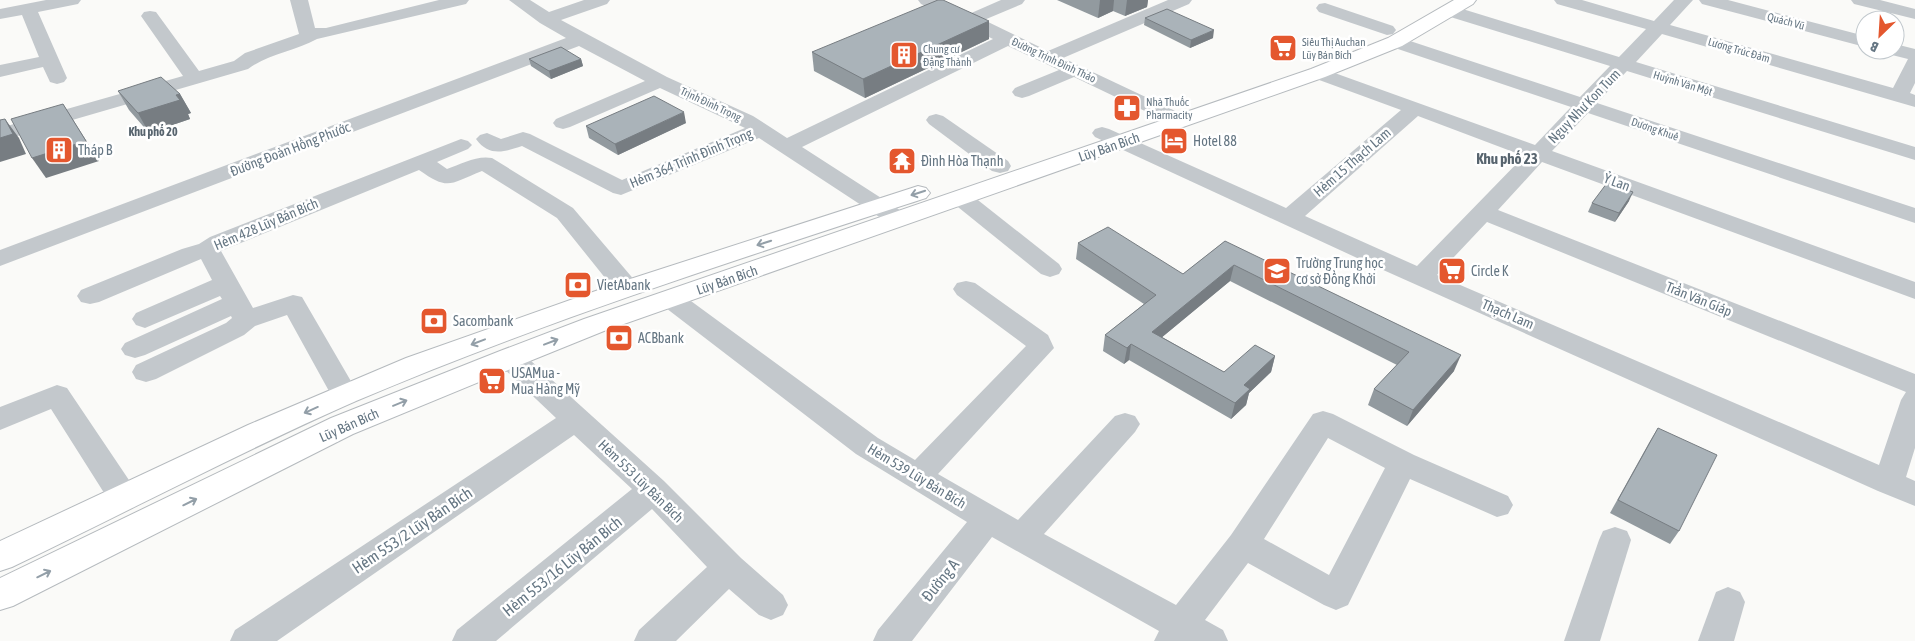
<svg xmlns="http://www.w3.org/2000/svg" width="1915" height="641" viewBox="0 0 1915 641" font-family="'Asap Condensed',sans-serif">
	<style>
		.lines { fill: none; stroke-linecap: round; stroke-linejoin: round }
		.major-casing { stroke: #b5babe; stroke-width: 2 }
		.minor { fill: #c3c8cc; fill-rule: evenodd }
		.major { fill: #fff; fill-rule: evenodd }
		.wall { fill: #929a9f }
		.shaded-wall { fill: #777d82 }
		.building { fill: #aab3b9; stroke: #777d82 }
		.oneway { stroke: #939fa8 }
		.labels { text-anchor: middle; stroke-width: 5; stroke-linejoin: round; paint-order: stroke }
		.far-street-label { font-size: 11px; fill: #657683; stroke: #fff }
		.far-poi-label { font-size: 11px; fill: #657683; stroke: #fff; text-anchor: start }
		.far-neighbourhood-label { font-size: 12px; font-weight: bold; fill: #57646e; stroke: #fff }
		.street-label { font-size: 14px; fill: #657683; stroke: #fff }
		.poi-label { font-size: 14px; fill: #657683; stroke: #fff; text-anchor: start }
		.neighbourhood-label { font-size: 15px; font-weight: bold; fill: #57646e; stroke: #fff }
		.near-street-label { font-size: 16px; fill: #657683; stroke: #fff }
	</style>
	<rect width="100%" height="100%" fill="#fafaf8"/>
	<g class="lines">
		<defs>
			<g id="major">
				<path d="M1454,0H1476L1473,4L1402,46L1325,77L604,331L520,365L353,434L13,606L0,610V578L331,418L500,351L584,319L1311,69L1388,38Z"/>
				<path d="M918,186L926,188L930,193L926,198C735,260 542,322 356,401C240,452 127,512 12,567L0,571V541L248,425L406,358L621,282Z"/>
			</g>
		</defs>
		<use href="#major" class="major-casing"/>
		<g class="minor">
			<path d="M46,0H81L78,4L38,12L67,78L64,82L57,84L50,82L43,67L0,77V65L39,57L22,15L0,19V9Z"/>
			<path d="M290,0H308L315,28H326L439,0H469L466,4L317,39C295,51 268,54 248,69L0,141V128L183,76L141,16L144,12L150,11L156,12L199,71L234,61L245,53L299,34Z"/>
			<path d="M509,0H530L549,12L584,0H610L607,4L561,20L667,77L753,116L787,138L993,39L921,4L918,0H941L969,14L1001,0H1025L1022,4L984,20L1048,51L1168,0H1192L1189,4L1063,58L1188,117L1191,121L1188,125L1181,127L1174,125L1074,77L1029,96L1022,98L1015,96L1012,92L1015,88L1059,70L1008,46L802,147L906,214L910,219L906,224L898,226L890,224L759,138L621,195L613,193L522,146C504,152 489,157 476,139L480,135L487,133L501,139L523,132L530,134L622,180L745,128L660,88L570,127L563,129L556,127L553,123L556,119L645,81L579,46L0,266V250L566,38L540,23Z"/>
			<path d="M1554,0H1582L1654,21L1674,0H1693L1670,25L1893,88L1908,59L1888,54L1886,50H1895V44L1915,49V83L1910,93L1915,95V107L1662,34L1636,62L1915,147V160L1627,71L1597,103L1915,208V223L1588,113L1552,151L1915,282V299L1542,162L1498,210L1915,374V448L1906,477L1915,481V506L1878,491L1381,269L1095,137L1092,133L1095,129L1102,127L1109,129L1286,208L1401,110L1311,77L1308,73L1311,69L1318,67L1535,145L1571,107L1389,46L1386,42L1389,38L1395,37L1401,38L1580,97L1610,66L1444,15L1441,11L1444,7L1450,6L1456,7L1619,57L1646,29L1557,4ZM1418,116L1524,156L1417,266L1305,216ZM1487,222L1906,392L1901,400L1879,465L1437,275Z"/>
			<path d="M1699,0H1728L1865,36V47L1702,4Z"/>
			<path d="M1851,0H1880L1915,9V19L1854,4Z"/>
			<path d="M1325,3L1393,26L1396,30L1393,34L1387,35L1319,12L1316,8L1319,4Z"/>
			<path d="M936,114L943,116L1008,161L1011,166L1008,171L1000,173L992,171L929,124L926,120L929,116Z"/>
			<path d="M461,139L468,141L472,145L468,149L437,162L447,169C461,164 477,155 492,158L573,208L636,282L640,288L636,294L627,296L618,294L557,218L482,171C449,184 449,191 419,170L221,251L253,308L293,295L302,297L359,395L355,402L345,405L335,402L287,315L255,326L244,335L156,379L146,382L136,379L132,372L136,365L226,323L232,318L231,316L145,355L135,358L125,355L121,349L125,343L222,299L220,296L145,328L136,325L132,319L136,313L212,280L201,259L99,302L90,304L81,302L77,296L81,290L182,249L199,244L210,237Z"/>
			<path d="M961,191L969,193L1059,264L1062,269L1059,274L1050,277L1041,274L953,203L950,198L953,193Z"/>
			<path d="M966,281L975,283L1048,335L1054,348L938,474L1018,520L1115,416L1125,413L1135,416L1140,424L1135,432L1044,534L1176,605L1231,535L1313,414L1323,411L1333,414L1414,455L1508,496L1513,505L1508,514L1497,517L1410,479L1348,605L1336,610L1324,605L1248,563L1205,620L1223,630L1228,641H1154L1159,631L992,537L912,641H873L878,630L967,522L856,454L662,305L658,299L662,293L671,291L680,293L878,438L915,460L1026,346L957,295L953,289L957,283ZM1328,438L1385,468L1329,575L1264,539Z"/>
			<path d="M510,349L520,351L664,481L741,558L783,595L788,605L783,615L771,620L759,615L729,589L676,641H634L639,630L707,567L652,509L496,641H452L457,630L632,489L574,435L277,641H230L235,630L556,418L500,365L496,358L500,351Z"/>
			<path d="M57,385L67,388L135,489L140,498L135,507L124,510L113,507L51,409L0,430V407Z"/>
			<path d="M1615,527L1627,531L1631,540L1600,641H1564L1599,540L1603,531Z"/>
			<path d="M1728,587L1740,592L1745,602L1734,641H1698L1716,592Z"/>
		</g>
		<use href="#major" class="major"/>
	</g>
	<g class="wall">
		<path d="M1057,0H1148L1147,7L1125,16L1113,11L1098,18Z"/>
		<path d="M1145,18L1213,38L1190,48L1144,25Z"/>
		<path d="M989,21V39L865,98L814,71L812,52Z"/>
		<path d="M529,59H581L583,66L551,79L531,66Z"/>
		<path d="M118,91L180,94L191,113L188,114L190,119L149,133L129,110Z"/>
		<path d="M686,123L618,155L589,138L586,126Z"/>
		<path d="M1629,201L1615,222L1588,212L1592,203Z"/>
		<path d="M1225,241L1454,371L1407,426L1368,405L1374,389L1397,365L1230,281L1162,337L1224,372L1275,356L1271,372L1249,393L1246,405L1231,419L1129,360L1124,364L1103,351L1105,335L1144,304L1076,259L1078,243L1183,274Z"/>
		<path d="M1658,428L1679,531L1670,544L1610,513L1650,441Z"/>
	</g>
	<g class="shaded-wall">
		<path d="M1100,0H1114L1113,11L1098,18Z"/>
		<path d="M1127,0H1148L1147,7L1125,16Z"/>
		<path d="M989,21V39L865,98L863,79Z"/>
		<path d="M1214,30L1213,38L1190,48L1191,40Z"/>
		<path d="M581,59L583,66L551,79L549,71Z"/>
		<path d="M180,94L191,113L188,114L190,119L149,133L138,113Z"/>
		<path d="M63,104L99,161L46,178L32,158Z"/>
		<path d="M684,112L686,123L618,155L615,144Z"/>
		<path d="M5,119L19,138L26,154L0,162V138Z"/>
		<path d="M1633,192L1629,201L1615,222L1619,213Z"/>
		<path d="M1234,265L1230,281L1149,348L1152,332Z"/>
		<path d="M1131,344L1129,360L1124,364L1127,348Z"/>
		<path d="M1461,355L1454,371L1407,426L1413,410Z"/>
		<path d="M1275,356L1271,372L1249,393L1246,405L1231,419L1235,403L1244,385Z"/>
	</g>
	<g class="building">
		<path d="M938,0H943L989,21L863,79L812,52Z"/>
		<path d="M1167,9L1214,30L1191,40L1145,18Z"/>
		<path d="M561,47L581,59L549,71L529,59Z"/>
		<path d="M161,77L180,94L176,95L180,100L138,113L118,91Z"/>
		<path d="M654,96L684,112L615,144L586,126Z"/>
		<path d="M63,104L86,141L32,158L11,119Z"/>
		<path d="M5,119L13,134L0,138V120Z"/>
		<path d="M1607,183L1633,192L1619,213L1592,203Z"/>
		<path d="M1108,227L1183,274L1225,241L1461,355L1413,410L1374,389L1409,352L1234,265L1152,332L1224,372L1255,345L1275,356L1244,385L1250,389L1235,403L1131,344L1127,348L1105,335L1156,295L1078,243Z"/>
		<path d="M1658,428L1717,455L1679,531L1618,500Z"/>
	</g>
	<defs><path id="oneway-shaft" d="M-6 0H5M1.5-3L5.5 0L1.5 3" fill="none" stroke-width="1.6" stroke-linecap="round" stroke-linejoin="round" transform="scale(1.25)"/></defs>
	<g class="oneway">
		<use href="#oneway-shaft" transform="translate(918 193) rotate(162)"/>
		<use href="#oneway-shaft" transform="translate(764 243) rotate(162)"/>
		<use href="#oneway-shaft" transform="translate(478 342) rotate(159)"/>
		<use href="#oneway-shaft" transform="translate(551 342) rotate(-21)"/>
		<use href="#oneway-shaft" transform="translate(400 403) rotate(-22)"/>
		<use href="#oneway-shaft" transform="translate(311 410) rotate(156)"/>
		<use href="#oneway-shaft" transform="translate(190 502) rotate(-26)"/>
		<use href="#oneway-shaft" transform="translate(44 574) rotate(-26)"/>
	</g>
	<defs>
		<symbol id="supermarket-square" viewBox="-11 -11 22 22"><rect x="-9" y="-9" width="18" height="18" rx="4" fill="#e4572e" stroke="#fff"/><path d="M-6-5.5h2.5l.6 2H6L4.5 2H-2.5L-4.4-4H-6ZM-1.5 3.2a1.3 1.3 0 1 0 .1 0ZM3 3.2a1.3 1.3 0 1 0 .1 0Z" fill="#fff"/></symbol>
		<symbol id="building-square" viewBox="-11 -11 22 22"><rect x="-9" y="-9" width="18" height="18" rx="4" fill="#e4572e" stroke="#fff"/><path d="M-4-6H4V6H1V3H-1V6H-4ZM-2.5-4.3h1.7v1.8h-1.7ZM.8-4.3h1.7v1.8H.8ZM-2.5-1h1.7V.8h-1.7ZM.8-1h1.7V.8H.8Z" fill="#fff"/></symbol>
		<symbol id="pharmacy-square" viewBox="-11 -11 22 22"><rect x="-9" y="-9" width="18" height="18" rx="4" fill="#e4572e" stroke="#fff"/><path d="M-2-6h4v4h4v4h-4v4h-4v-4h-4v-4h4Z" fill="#fff"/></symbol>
		<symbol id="hotel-square" viewBox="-11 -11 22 22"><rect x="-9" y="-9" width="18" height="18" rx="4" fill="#e4572e" stroke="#fff"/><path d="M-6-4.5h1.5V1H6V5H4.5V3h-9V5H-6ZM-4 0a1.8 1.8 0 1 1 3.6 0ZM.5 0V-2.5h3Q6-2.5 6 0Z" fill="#fff"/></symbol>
		<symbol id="temple-square" viewBox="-11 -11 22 22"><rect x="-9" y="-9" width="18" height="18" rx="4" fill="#e4572e" stroke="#fff"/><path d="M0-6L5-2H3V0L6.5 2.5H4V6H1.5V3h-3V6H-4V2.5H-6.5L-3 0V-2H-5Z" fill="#fff"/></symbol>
		<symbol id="school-square" viewBox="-11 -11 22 22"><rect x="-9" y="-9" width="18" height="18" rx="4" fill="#e4572e" stroke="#fff"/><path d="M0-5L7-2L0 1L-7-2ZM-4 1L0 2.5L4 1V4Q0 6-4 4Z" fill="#fff"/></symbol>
		<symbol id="bank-square" viewBox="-11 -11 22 22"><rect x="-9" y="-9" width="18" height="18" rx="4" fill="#e4572e" stroke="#fff"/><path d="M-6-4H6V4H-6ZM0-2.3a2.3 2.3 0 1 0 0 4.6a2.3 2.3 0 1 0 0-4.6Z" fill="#fff"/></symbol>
	</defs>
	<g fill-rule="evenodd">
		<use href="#supermarket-square" x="1267" y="32" width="32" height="32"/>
		<use href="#building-square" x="888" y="39" width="32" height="32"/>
		<use href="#pharmacy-square" x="1111" y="92" width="32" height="32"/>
		<use href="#hotel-square" x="1158" y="125" width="32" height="32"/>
		<use href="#building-square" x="43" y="134" width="32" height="32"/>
		<use href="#temple-square" x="886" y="145" width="32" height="32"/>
		<use href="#school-square" x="1261" y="255" width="32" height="32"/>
		<use href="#supermarket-square" x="1436" y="255" width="32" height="32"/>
		<use href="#bank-square" x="562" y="269" width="32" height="32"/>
		<use href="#bank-square" x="418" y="305" width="32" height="32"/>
		<use href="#bank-square" x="603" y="322" width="32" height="32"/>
		<use href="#supermarket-square" x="476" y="365" width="32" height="32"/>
	</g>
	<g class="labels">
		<g class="far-street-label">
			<text transform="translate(1786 21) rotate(15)" y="4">Quách Vũ</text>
			<text transform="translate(1739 50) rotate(16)" y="4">Lương Trúc Đàm</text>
			<text transform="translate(1054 60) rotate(25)" y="4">Đường Trịnh Đình Thảo</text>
			<text transform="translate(1683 83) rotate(17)" y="4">Huỳnh Văn Một</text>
			<text transform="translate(711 104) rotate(25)" y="4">Trịnh Đình Trọng</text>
			<text transform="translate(1655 129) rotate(19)" y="4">Dương Khuê</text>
		</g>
		<g class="far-poi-label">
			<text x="1302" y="46">Siêu Thị Auchan<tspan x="1302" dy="13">Lũy Bán Bích</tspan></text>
			<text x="923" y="53">Chung cư<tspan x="923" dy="13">Đặng Thành</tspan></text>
			<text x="1146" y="106">Nhà Thuốc<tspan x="1146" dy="13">Pharmacity</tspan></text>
		</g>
		<g class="far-neighbourhood-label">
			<text x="153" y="136">Khu phố 20</text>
		</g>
		<g class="street-label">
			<text transform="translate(1584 106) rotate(-46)" y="5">Ngụy Như Kon Tum</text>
			<text transform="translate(1109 147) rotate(-19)" y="5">Lũy Bán Bích</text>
			<text transform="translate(290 149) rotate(-21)" y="5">Đường Đoàn Hồng Phước</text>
			<text transform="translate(691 158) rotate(-23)" y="5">Hẻm 364 Trịnh Đình Trọng</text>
			<text transform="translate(1352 162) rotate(-41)" y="5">Hẻm 15 Thạch Lam</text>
			<text transform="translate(1617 182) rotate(20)" y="5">Ỷ Lan</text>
			<text transform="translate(266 224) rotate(-23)" y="5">Hẻm 428 Lũy Bán Bích</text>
			<text transform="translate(727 280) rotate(-19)" y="5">Lũy Bán Bích</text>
			<text transform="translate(1699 299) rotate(22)" y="5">Trần Văn Giáp</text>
			<text transform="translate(1508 314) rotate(23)" y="5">Thạch Lam</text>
			<text transform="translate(349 425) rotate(-24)" y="5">Lũy Bán Bích</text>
			<text transform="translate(917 476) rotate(31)" y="5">Hẻm 539 Lũy Bán Bích</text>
			<text transform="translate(641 481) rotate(44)" y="5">Hẻm 553 Lũy Bán Bích</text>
		</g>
		<g class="poi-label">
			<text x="1193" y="146">Hotel 88</text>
			<text x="78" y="155">Tháp B</text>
			<text x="921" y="166">Đình Hòa Thạnh</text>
			<text x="1296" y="268">Trường Trung học<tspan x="1296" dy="16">cơ sở Đồng Khởi</tspan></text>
			<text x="1471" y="276">Circle K</text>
			<text x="597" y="290">VietAbank</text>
			<text x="453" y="326">Sacombank</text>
			<text x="638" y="343">ACBbank</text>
			<text x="511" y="378">USAMua -<tspan x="511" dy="16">Mua Hàng Mỹ</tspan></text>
		</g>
		<g class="neighbourhood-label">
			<text x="1507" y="164">Khu phố 23</text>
		</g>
		<g class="near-street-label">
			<text transform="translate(412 530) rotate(-34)" y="6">Hèm 553/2 Lũy Bán Bích</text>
			<text transform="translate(562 566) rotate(-39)" y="6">Hèm 553/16 Lũy Bán Bích</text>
			<text transform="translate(940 580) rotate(-51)" y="6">Đường A</text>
		</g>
	</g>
	<g transform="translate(1880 35) rotate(205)"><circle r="24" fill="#ffffff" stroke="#c1c8cd"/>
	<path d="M0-4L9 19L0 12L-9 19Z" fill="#e4572e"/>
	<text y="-8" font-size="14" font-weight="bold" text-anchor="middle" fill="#657683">B</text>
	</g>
</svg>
